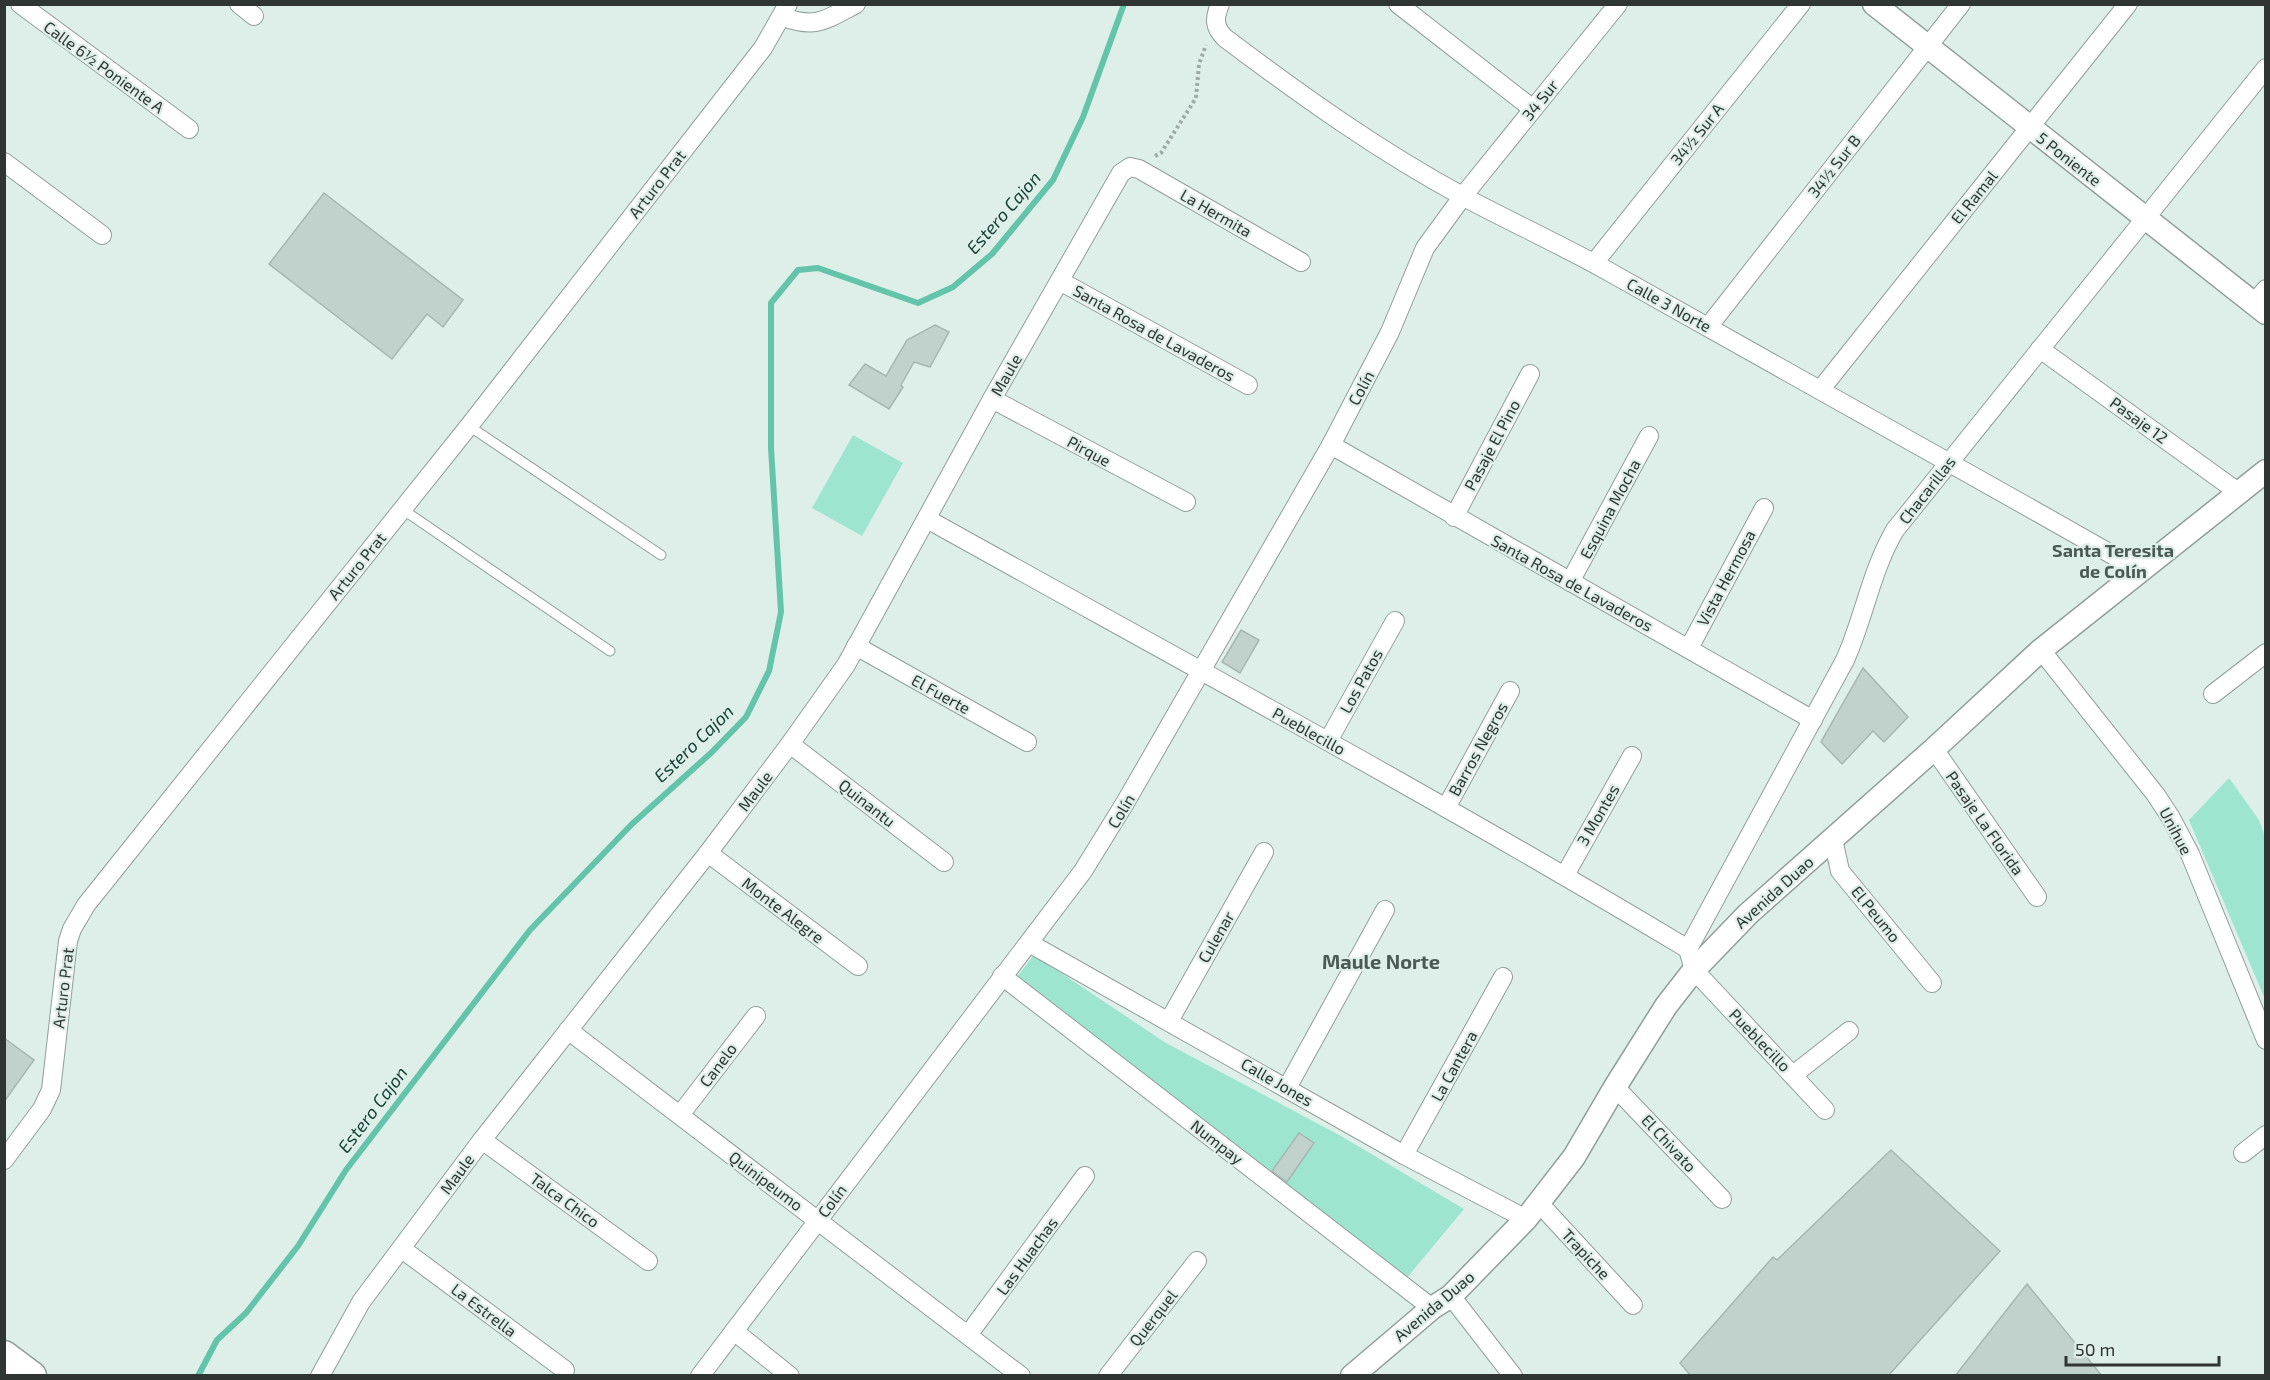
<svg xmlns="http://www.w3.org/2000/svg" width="2270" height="1380" viewBox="0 0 2270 1380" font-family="'Exo 2',sans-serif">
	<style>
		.green { fill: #9ee5cf }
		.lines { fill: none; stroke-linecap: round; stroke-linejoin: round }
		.stream { stroke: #64c4a9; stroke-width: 6 }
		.building { fill: #c1d1cb; stroke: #a7b6b1; stroke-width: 1.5 }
		.service-casing { stroke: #8f9f99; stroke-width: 11 }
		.minor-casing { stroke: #8f9f99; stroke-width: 20 }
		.tertiary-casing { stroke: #8f9f99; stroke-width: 25 }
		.primary-casing { stroke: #8f9f99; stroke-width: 31 }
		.path { stroke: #9daaa6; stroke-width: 4; stroke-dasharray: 3 3; stroke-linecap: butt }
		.service { stroke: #fff; stroke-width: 9 }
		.minor { stroke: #fff; stroke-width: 18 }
		.tertiary { stroke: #fff; stroke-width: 22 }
		.primary { stroke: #fff; stroke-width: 28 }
		.labels { text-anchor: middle; stroke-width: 4.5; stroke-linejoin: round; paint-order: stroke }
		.street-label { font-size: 16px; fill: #2f3533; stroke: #deefe9 }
		.water-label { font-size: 18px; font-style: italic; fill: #133f34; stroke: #deefe9 }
		.neighbourhood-label { font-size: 18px; font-weight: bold; fill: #4c5a56; stroke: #deefe9 }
		.quarter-label { font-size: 20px; font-weight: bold; fill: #4c5a56; stroke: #deefe9 }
	</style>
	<rect width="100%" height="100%" fill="#deefe9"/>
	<g class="green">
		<path d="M853,435L903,463L862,536L812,508Z"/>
		<path d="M2229,778L2259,820L2265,837V999L2189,820Z"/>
		<path d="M1034,955L1166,1043L1341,1136L1464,1209L1405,1280L1016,978Z"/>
	</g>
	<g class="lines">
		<path class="stream" d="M198,1376L217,1340L246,1313L298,1246L346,1170L530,930L632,824L712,752L746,717L769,671L781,612L771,448V303L798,270L818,268L918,303L953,287L992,254L1053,180L1083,117L1124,4"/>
	</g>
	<g class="building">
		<path d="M324,193L463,300L443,327L427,314L392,359L269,264Z"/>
		<path d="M935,325L949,332L930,367L914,362L901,385L903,387L889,409L849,385L865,364L886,376L907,340Z"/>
		<path d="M1241,630L1259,640L1240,673L1222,662Z"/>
		<path d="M1863,668L1908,717L1884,742L1873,731L1842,764L1821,742Z"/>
		<path d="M4,1038L34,1060L4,1102Z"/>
		<path d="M1299,1133L1314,1143L1287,1182L1272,1171Z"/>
		<path d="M1891,1150L2000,1251L1888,1376H1691L1680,1363L1773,1257L1777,1260Z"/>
		<path d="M2027,1284L2102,1376H1955Z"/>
	</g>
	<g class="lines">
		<defs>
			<g id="service">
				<path d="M469,426L661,555"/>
				<path d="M402,509L610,651"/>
			</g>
			<g id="minor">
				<path d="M20,4L189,129"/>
				<path d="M239,4L254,16"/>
				<path d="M1220,4C1214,19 1214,27 1225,38C1302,96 1379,151 1464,197C1511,222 1559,244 1606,270C1784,370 1962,469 2139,570"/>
				<path d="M1398,4L1533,109"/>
				<path d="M783,17C817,29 825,20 856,4"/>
				<path d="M4,162L102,235"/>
				<path d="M1594,263L1801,4"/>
				<path d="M1060,281L1248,385"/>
				<path d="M2254,303L2266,289"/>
				<path d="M1708,327L1961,4"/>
				<path d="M2040,349L2238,492"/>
				<path d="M1821,389L2128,4"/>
				<path d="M992,399L1186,502"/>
				<path d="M1331,445L1813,720"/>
				<path d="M1454,517L1530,374"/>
				<path d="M927,519C1182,661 1438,799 1688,949"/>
				<path d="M1570,582L1649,436"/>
				<path d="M856,646L1027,742"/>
				<path d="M1689,648L1764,508"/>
				<path d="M2041,650L2156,795L2171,818L2190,854L2266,1040"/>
				<path d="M2213,694L2266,653"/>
				<path d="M1328,741L1395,621"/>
				<path d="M790,744L944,862"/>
				<path d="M1934,749L2037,897"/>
				<path d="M1446,808L1510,691"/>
				<path d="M1833,839L1840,871L1932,983"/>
				<path d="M708,853L858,966"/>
				<path d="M1565,875L1632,756"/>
				<path d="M1029,943L1404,1155L1526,1219"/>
				<path d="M1002,976L1432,1308"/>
				<path d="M1169,1021L1264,852"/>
				<path d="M568,1030L1021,1376"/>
				<path d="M1793,1075L1849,1031"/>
				<path d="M1615,1087L1722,1199"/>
				<path d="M1287,1088L1385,910"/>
				<path d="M1825,1110L1694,970L1688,949L1845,660C1864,618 1871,571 1895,530L2266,68"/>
				<path d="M680,1115L756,1016"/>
				<path d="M482,1140L648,1261"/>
				<path d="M2243,1153L2266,1135"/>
				<path d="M1404,1155L1503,977"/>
				<path d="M4,1160L42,1109L51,1090L68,941L72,929L86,905L469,426L763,48L788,4"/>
				<path d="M1539,1203L1633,1305"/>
				<path d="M402,1249L565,1370"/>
				<path d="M1451,1296L1513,1376"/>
				<path d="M734,1331L790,1376"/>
				<path d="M968,1335L1085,1176"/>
				<path d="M320,1376L361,1302L482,1140L708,853L790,744L846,665L992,399L1121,173L1130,167L1139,169L1301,262"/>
				<path d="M700,1376L1083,871L1125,803L1331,445L1390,332L1425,248L1463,196L1618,4"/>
				<path d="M1108,1376L1197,1261"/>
			</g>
			<g id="tertiary">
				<path d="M1874,4L2266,313"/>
				<path d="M1352,1376L1432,1308L1451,1296L1526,1219L1574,1157L1615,1087L1666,1006L1694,970L1748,914L1934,749L2041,650L2266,471"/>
			</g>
			<path id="primary" d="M4,1355L32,1376"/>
		</defs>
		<use href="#service" class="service-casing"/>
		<use href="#minor" class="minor-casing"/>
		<use href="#tertiary" class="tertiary-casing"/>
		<use href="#primary" class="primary-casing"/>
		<path class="path" d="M1155,156L1161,153L1196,98L1199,64L1206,45"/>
		<use href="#service" class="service"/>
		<use href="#minor" class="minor"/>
		<use href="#tertiary" class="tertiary"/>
		<use href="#primary" class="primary"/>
	</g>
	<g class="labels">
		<g class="street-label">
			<text transform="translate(104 67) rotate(36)" y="6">Calle 6½ Poniente A</text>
			<text transform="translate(1540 100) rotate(-51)" y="6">34 Sur</text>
			<text transform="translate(1697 134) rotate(-51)" y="6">34½ Sur A</text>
			<text transform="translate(2069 159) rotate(38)" y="6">5 Poniente</text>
			<text transform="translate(1834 166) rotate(-52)" y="6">34½ Sur B</text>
			<text transform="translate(657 184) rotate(-52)" y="6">Arturo Prat</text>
			<text transform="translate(1974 197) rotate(-51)" y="6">El Ramal</text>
			<text transform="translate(1216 213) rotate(30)" y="6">La Hermita</text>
			<text transform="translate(1669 305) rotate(29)" y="6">Calle 3 Norte</text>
			<text transform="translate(1154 333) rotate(29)" y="6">Santa Rosa de Lavaderos</text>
			<text transform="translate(1006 375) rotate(-60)" y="6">Maule</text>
			<text transform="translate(1361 388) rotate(-62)" y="6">Colín</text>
			<text transform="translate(2139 420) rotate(36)" y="6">Pasaje 12</text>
			<text transform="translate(1492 445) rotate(-62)" y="6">Pasaje El Pino</text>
			<text transform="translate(1089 451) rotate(28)" y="6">Pirque</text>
			<text transform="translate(1927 490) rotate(-52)" y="6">Chacarillas</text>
			<text transform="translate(1610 509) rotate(-62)" y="6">Esquina Mocha</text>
			<text transform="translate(357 566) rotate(-51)" y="6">Arturo Prat</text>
			<text transform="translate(1726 578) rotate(-62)" y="6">Vista Hermosa</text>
			<text transform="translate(1572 583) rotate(29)" y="6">Santa Rosa de Lavaderos</text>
			<text transform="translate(1361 681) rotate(-61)" y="6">Los Patos</text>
			<text transform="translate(941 694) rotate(29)" y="6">El Fuerte</text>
			<text transform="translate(1309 731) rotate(29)" y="6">Pueblecillo</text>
			<text transform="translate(1478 749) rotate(-61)" y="6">Barros Negros</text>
			<text transform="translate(755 791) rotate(-53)" y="6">Maule</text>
			<text transform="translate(867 803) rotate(38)" y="6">Quinantu</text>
			<text transform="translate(1121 811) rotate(-59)" y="6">Colín</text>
			<text transform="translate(1598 815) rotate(-60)" y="6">3 Montes</text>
			<text transform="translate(1985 823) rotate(55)" y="6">Pasaje La Florida</text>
			<text transform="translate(2176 831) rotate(62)" y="6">Unihue</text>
			<text transform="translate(1774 892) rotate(-42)" y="6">Avenida Duao</text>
			<text transform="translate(783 910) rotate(37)" y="6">Monte Alegre</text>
			<text transform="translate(1876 914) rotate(51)" y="6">El Peumo</text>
			<text transform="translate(1216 937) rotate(-60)" y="6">Culenar</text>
			<text transform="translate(63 988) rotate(-83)" y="6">Arturo Prat</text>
			<text transform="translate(1760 1040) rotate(46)" y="6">Pueblecillo</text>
			<text transform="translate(718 1065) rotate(-53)" y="6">Canelo</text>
			<text transform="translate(1454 1066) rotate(-61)" y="6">La Cantera</text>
			<text transform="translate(1277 1082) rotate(30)" y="6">Calle Jones</text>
			<text transform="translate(1217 1142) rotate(38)" y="6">Numpay</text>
			<text transform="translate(1669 1143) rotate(47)" y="6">El Chivato</text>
			<text transform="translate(457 1174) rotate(-54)" y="6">Maule</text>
			<text transform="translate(766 1181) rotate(37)" y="6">Quinipeumo</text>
			<text transform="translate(565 1200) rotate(36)" y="6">Talca Chico</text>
			<text transform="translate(832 1201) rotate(-53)" y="6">Colín</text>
			<text transform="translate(1586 1254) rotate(47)" y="6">Trapiche</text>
			<text transform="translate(1027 1256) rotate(-54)" y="6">Las Huachas</text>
			<text transform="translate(1434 1306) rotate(-40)" y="6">Avenida Duao</text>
			<text transform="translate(484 1310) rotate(37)" y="6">La Estrella</text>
			<text transform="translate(1153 1318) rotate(-52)" y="6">Querquel</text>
		</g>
		<g class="water-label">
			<text transform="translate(1004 213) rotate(-49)" y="6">Estero Cajon</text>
			<text transform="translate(694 744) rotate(-44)" y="6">Estero Cajon</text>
			<text transform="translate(373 1110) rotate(-53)" y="6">Estero Cajon</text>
		</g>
		<g class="neighbourhood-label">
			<text x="2113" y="557">Santa Teresita<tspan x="2113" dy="21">de Colín</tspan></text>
		</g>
		<g class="quarter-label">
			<text x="1381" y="969">Maule Norte</text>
		</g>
	</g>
	<rect width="2270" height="1380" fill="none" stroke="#2f3533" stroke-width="12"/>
	<path d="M2066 1356v9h153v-9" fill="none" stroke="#2f3533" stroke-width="3"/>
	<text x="2075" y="1356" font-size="18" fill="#2f3533" stroke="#deefe9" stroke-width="4.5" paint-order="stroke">50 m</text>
</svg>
